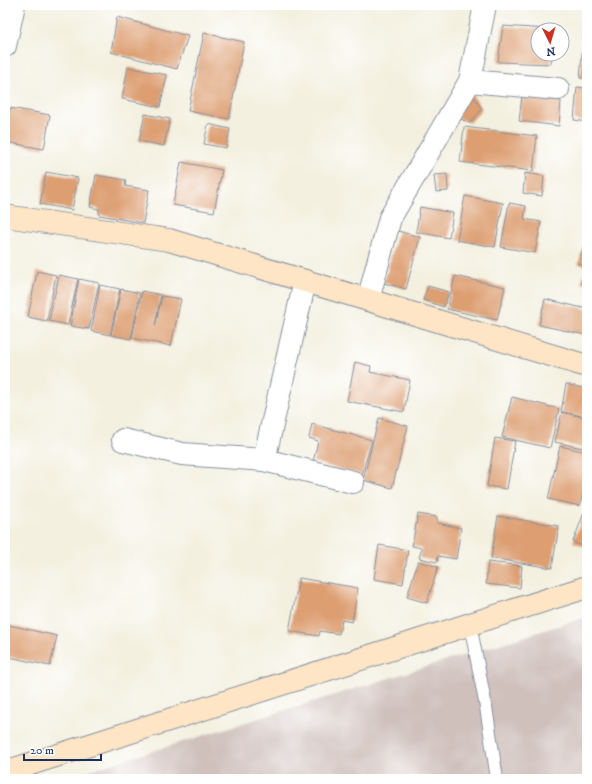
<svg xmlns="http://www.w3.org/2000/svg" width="592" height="784" viewBox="0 0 592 784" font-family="'IM FELL DW Pica',serif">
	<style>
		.industrial { fill: #cfc0bb }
		.building { fill: #dd9f72 }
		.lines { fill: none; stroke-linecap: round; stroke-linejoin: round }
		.lane-casing { stroke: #87909e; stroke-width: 14 }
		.street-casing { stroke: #87909e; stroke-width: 24 }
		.secondary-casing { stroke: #87909e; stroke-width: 24 }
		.lane { stroke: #fff; stroke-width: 12 }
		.street { stroke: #fff; stroke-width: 22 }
		.secondary { stroke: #fde5c5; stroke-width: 22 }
	</style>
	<rect width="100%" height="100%" fill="#fff"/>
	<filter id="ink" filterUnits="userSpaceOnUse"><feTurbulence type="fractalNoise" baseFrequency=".025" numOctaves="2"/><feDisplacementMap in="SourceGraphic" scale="8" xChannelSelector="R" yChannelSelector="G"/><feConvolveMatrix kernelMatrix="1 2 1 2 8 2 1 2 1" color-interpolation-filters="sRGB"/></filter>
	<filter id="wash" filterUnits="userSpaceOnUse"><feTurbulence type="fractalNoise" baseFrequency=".012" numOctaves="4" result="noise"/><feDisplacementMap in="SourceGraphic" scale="16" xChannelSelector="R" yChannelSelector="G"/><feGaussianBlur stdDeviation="0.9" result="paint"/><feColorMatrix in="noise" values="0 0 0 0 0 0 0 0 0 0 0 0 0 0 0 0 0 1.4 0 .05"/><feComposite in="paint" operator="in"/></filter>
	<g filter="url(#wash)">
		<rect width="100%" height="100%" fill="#f3f0df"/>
		<path class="industrial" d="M587,617V779H62Z"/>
		<g id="blocks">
			<g class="building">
				<path d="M117,17L188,36L177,69L111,52Z"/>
				<path d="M503,26L548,29L538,30V54H552L551,64L498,62Z"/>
				<path d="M584,30L587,31V78H580Z"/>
				<path d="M204,33L244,42L229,119L188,111Z"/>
				<path d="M128,67L167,75L160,107L122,99Z"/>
				<path d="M577,87L587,88V122L574,120Z"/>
				<path d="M470,91L482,109L470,123L454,116Z"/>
				<path d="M522,96L561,101L559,126L519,121Z"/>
				<path d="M10,108L50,115L44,149L5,142Z"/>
				<path d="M145,114L170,119L164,146L139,141Z"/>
				<path d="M208,124L230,129L226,148L204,144Z"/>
				<path d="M464,127L537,136L533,171L460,162Z"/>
				<path d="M181,162L222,170L214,212L173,205Z"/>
				<path d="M46,172L78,178L72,210L40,204Z"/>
				<path d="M525,173L544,176L542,196L523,193Z"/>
				<path d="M447,174L448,191L436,192L434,175Z"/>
				<path d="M96,175L126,180L125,186L149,190L143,223L99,215V209L90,207Z"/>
				<path d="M465,196L503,203L495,247L457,240Z"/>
				<path d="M509,203L526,206L524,219L541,222L535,253L501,247Z"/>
				<path d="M420,207L453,213L449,238L416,232Z"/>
				<path d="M398,231L420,237L406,289L384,283Z"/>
				<path d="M586,238H587V285L581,283L586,266L578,264Z"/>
				<path d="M37,271L56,275L47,321L28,317Z"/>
				<path d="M59,275L78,279L68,325L49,321Z"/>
				<path d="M455,276L505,287L497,320L447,309Z"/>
				<path d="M79,279L99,283L89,329L70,326Z"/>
				<path d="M100,285L120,289L110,335L91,331Z"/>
				<path d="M428,286L449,292L444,307L423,300Z"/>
				<path d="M121,289L140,293L131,339L111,335Z"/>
				<path d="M142,291L161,295L155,326L162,296L181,299L171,346L132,338Z"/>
				<path d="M545,299L587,309L586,335L539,325Z"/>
				<path d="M355,362L371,366L370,372L410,380L404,412L347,401Z"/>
				<path d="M566,384L587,389V417L561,412Z"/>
				<path d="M512,397L559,409L550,448L502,437Z"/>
				<path d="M562,412L587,418V449L555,442Z"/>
				<path d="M379,418L408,426L392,488L363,480Z"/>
				<path d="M312,424L372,440L362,475L313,462L318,441L309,438Z"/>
				<path d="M495,438L515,441L507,489L487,486Z"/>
				<path d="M560,446L587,452V474L580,506L548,499Z"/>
				<path d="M587,505V548L573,542Z"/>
				<path d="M418,514L437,517V523L461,528L456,559L438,556L437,562L419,558L422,548L412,546Z"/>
				<path d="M498,516L559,526L552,568L491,558Z"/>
				<path d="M379,545L408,550L403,584L374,579Z"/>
				<path d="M418,561L438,567L427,603L407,597Z"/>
				<path d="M488,562L522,566L520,588L486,584Z"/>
				<path d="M299,578L358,588L352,622L342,620L339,634L320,631L319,636L289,631Z"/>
				<path d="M5,624L57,636L50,666L5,656Z"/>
			</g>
		</g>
	</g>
	<g filter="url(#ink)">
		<use href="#blocks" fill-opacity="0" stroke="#87909e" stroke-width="1"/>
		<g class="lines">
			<defs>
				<path id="lane" d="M470,624L486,707L497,779"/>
				<g id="street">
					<path d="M5,46L14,5"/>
					<path d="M470,81L558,89"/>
					<path d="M368,300L390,218L470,81L485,5"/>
					<path d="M123,440L182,454L264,460L353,482"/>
					<path d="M264,460L305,281"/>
				</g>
				<g id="secondary">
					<path d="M5,216L169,240L587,366"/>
					<path d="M5,772L587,587"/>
				</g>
			</defs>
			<use href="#lane" class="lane-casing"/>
			<use href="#street" class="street-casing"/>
			<use href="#secondary" class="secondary-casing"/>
			<use href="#lane" class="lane"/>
			<use href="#street" class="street"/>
			<use href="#secondary" class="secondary"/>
		</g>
	</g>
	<rect width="592" height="784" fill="none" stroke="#fff" stroke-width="20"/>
	<g transform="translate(550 42) rotate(175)"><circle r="19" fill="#ffffff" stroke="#a4acbf"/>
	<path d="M0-3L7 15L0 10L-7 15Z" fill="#c8321e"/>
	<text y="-6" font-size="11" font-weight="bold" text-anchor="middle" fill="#1b2f5e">N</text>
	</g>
	<path d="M24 754v6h77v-6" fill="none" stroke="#1b2f5e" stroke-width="2"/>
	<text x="30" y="754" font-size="12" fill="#1b2f5e" stroke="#ffffff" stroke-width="3" paint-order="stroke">20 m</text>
</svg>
